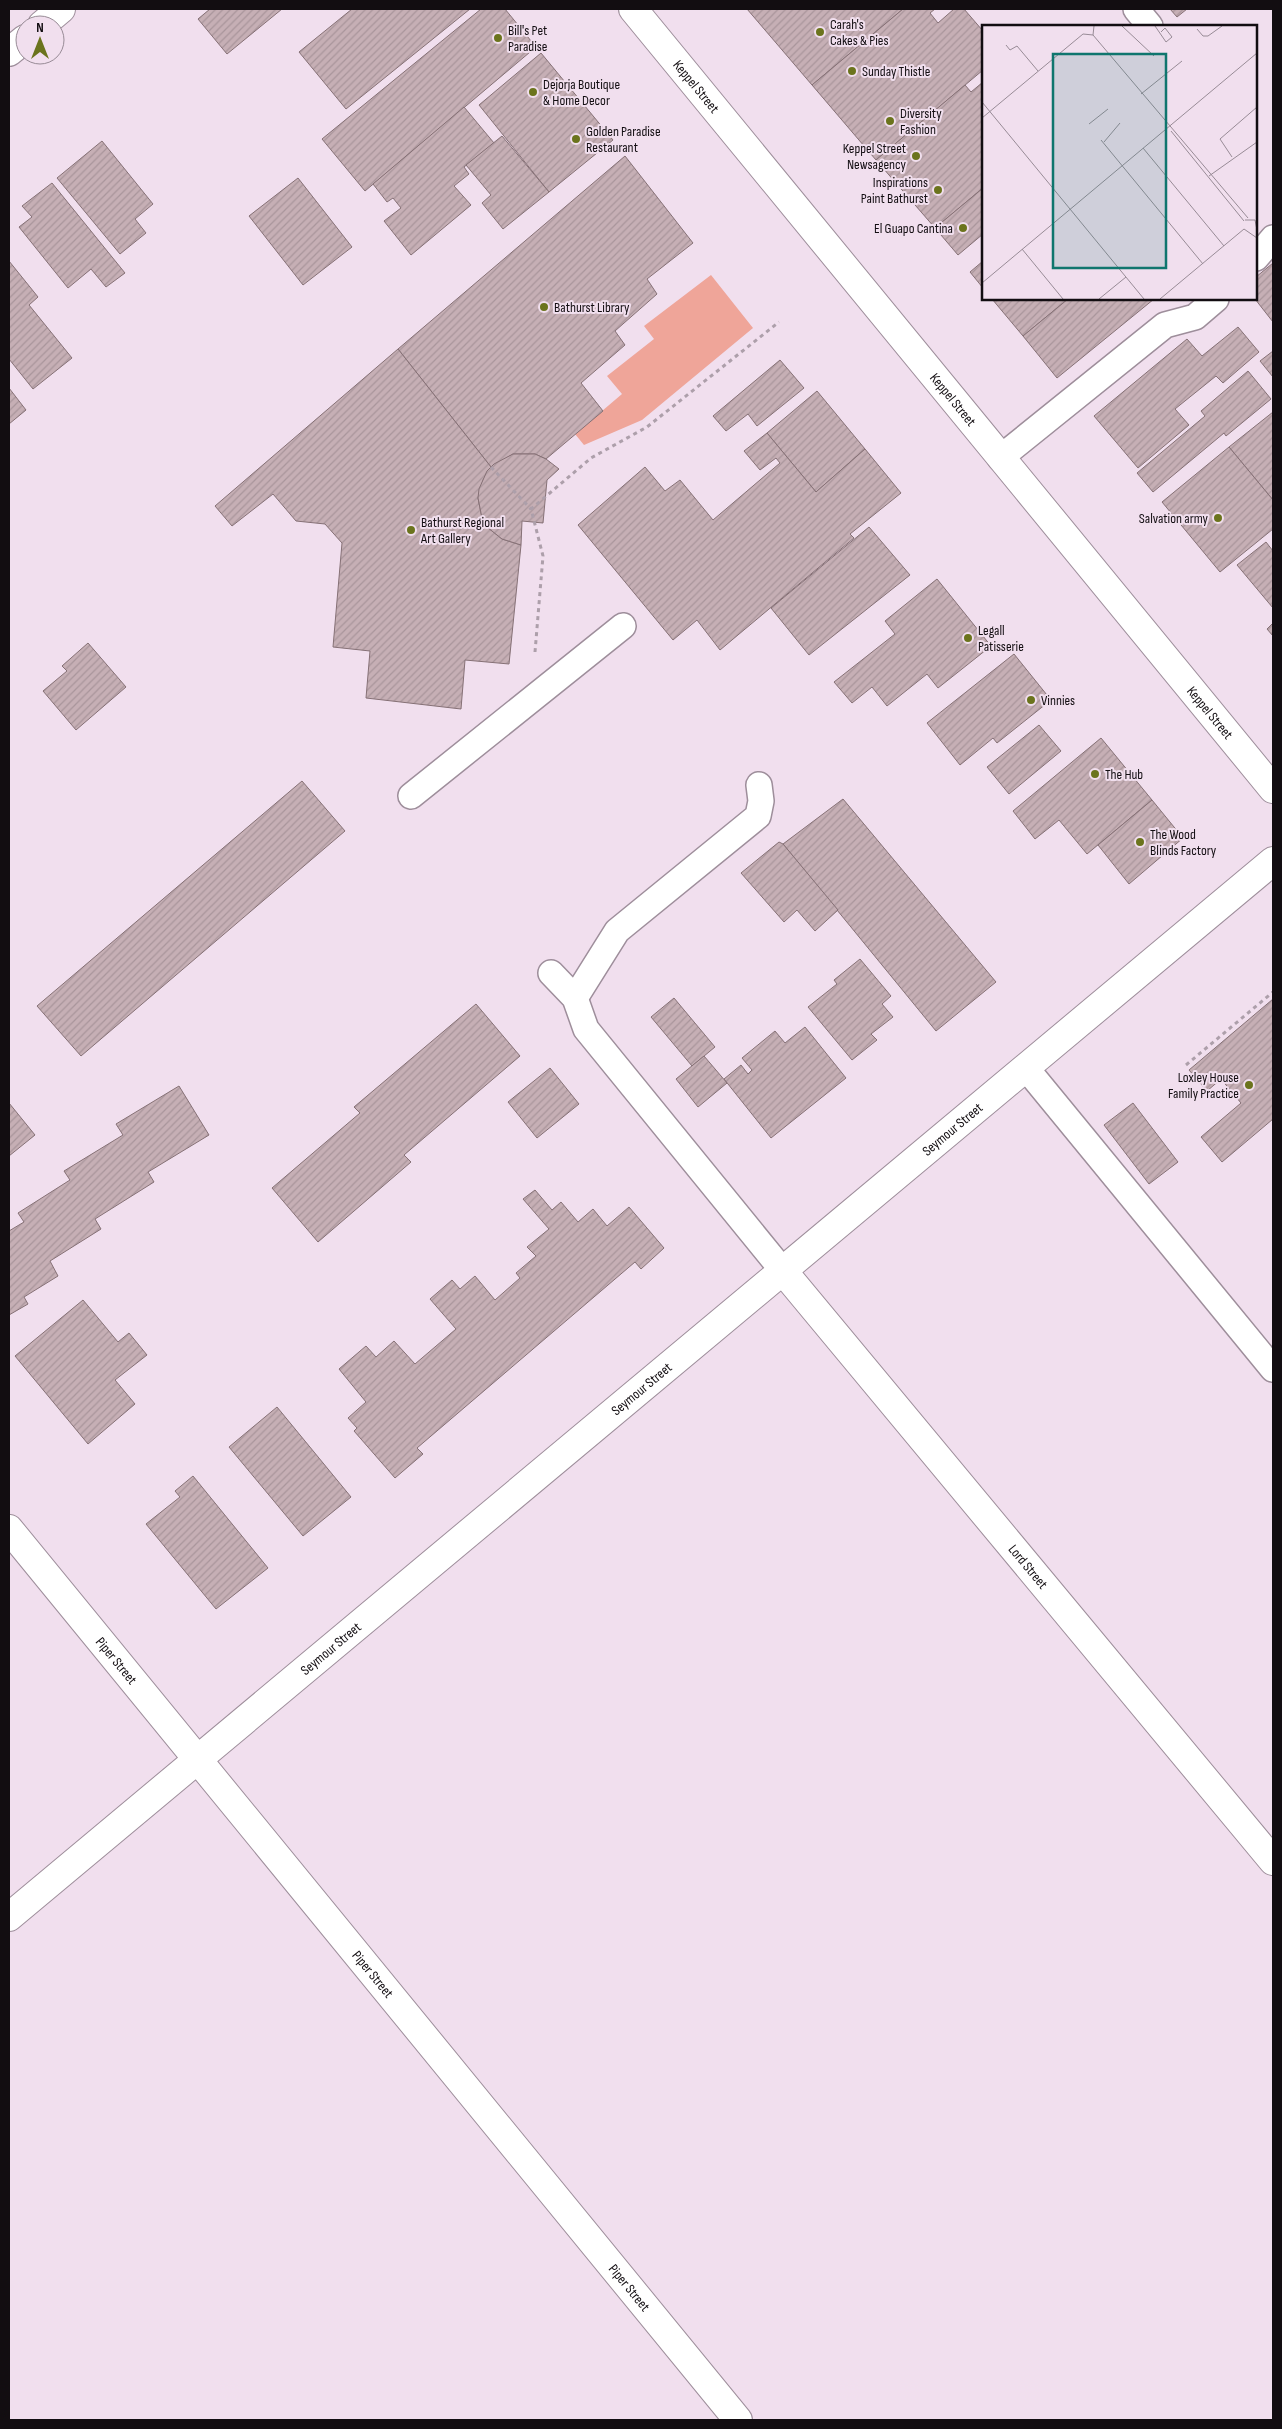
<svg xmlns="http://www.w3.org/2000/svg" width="1282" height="2429" viewBox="0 0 1282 2429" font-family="'Sofia Sans Condensed',sans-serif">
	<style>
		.grass { fill: #efa599 }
		.building { fill: url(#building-hatch); stroke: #867176 }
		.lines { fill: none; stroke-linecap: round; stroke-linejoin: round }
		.lane-casing { stroke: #9e8e9b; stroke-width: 28 }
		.street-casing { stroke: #9e8e9b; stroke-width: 30 }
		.primary-casing { stroke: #9e8e9b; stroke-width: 30 }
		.path { stroke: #ad9faa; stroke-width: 3; stroke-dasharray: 4 4; stroke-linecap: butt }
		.lane { stroke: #fff; stroke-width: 25 }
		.street { stroke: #fff; stroke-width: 28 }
		.primary { stroke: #fff; stroke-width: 28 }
		.poi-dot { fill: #6b741d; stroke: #f1dfee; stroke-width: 2 }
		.labels { text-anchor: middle; stroke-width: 4; stroke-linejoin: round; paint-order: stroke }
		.poi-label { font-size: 14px; fill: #120d11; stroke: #f1dfee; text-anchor: start }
		.street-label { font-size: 14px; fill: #120d11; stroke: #f1dfee }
		.inset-road { fill: none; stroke: #988b96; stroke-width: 1 }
		.view { fill: #0f766e; fill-opacity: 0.15; stroke: #0f766e; stroke-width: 2.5 }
		.inset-edge { fill: none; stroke: #120d11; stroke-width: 2.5 }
	</style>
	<defs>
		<pattern id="building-hatch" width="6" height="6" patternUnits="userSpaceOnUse" patternTransform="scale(1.25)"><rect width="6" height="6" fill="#c6afb5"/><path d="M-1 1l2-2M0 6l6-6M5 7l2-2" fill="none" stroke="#a9959b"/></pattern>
	</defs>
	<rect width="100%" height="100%" fill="#f1dfee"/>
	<path class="grass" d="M711,275L753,328L642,420L584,445L575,434L622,394L607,376L654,339L644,326Z"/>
	<g class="building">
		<path d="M210,9H282L227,54L198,19Z"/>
		<path d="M352,9H470L346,109L299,52Z"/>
		<path d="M481,9H505L536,47L365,191L322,139Z"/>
		<path d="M747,9H903L812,85Z"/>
		<path d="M903,9H935L930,13L938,23L954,9H964L983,31V70L876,160L812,85Z"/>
		<path d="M1170,9H1187L1177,17Z"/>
		<path d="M541,53L613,140L549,192L479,105Z"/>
		<path d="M983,82V188L935,228L876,160L965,85L971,92Z"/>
		<path d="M464,107L494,143L464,167L469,174L454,186L471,205L411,255L384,221L401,208L393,198L387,202L373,184Z"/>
		<path d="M502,136L549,192L503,229L482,203L491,195L466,165Z"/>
		<path d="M102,141L153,204L135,219L146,233L120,254L57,178Z"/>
		<path d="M625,156L693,243L647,279L657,294L615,331L625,345L581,383L603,411L546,459L535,454H513L491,467L398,349Z"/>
		<path d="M298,178L352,247L303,285L249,216Z"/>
		<path d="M52,183L125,273L106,287L91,269L68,288L19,227L32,217L22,206Z"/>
		<path d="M983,188V234L958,255L935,228Z"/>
		<path d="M9,261L38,297L29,305L72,358L33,389L9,359Z"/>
		<path d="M983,261V288L970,272Z"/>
		<path d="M1273,263V322L1255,299L1256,277Z"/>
		<path d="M992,299H1068L1023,336Z"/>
		<path d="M1068,299H1154L1057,378L1023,336Z"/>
		<path d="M1238,327L1259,352L1223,383L1216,376L1175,409L1189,425L1138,468L1094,416L1187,339L1202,356Z"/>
		<path d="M398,349L491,467L483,480L478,498L482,518L487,527L502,539L521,545L509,664L465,660L461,709L366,698L370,651L333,647L342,543L325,524L296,521L273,494L232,526L215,506Z"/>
		<path d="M1273,351V377L1260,361Z"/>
		<path d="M780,360L804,388L757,426L748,414L726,431L713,416Z"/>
		<path d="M1248,371L1271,399L1226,436L1224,433L1153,492L1137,473L1205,416L1201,411Z"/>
		<path d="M9,388L26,410L9,424Z"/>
		<path d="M817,391L865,449L816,492L767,433Z"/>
		<path d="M1273,412V500L1229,447Z"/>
		<path d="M767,433L816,492L865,449L901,493L850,534L854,538L720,650L697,620L673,640L578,525L645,467L665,491L680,480L713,520L780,463L776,458L760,470L744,451Z"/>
		<path d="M1229,447L1273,500V529L1220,572L1162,502Z"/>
		<path d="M513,454H535L546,459L559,469L547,480L543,523L522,521L521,545L502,539L487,527L482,518L478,498L479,489L487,471L494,464Z"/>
		<path d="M869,527L910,575L809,655L771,608Z"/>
		<path d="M1266,542L1273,551V608L1237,565Z"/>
		<path d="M937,579L991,646L938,688L927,674L887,706L872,687L852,703L834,682L895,634L885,621Z"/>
		<path d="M1273,623V636L1267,629Z"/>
		<path d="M88,643L126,687L76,730L43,691L67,671L62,666Z"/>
		<path d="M1014,654L1051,700L997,743L993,738L960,765L927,723Z"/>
		<path d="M1039,725L1061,751L1009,794L987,767Z"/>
		<path d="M1101,738L1152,800L1087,854L1059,820L1035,839L1013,811Z"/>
		<path d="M302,781L345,831L81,1056L37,1006Z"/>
		<path d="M843,799L996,982L936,1031L783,844Z"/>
		<path d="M1152,800L1183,838L1129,884L1098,845Z"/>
		<path d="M779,842L783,844L838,910L815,931L797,910L784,922L741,873Z"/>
		<path d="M860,959L891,996L882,1004L893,1017L871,1034L877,1040L852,1060L808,1007L837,984L834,980Z"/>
		<path d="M674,998L715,1047L692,1066L651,1017Z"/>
		<path d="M1273,999V1119L1222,1162L1201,1137L1241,1103L1221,1079L1207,1091L1189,1070Z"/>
		<path d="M476,1004L520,1056L404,1155L411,1162L318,1242L272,1188L360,1113L354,1107Z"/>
		<path d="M805,1027L846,1078L771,1138L724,1079L741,1065L748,1074L752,1070L742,1058L775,1031L785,1043Z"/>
		<path d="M704,1056L727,1083L698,1107L676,1079Z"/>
		<path d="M550,1068L579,1104L537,1138L508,1102Z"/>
		<path d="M179,1086L209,1135L148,1172L154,1182L95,1219L101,1229L50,1261L58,1276L24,1297L28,1304L9,1315V1231L24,1222L18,1213L70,1180L64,1171L123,1135L116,1124Z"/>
		<path d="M9,1103L35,1135L9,1156Z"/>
		<path d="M1133,1103L1178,1162L1149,1184L1104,1125Z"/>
		<path d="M535,1190L552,1210L561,1202L578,1222L593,1209L607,1226L629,1207L664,1248L641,1269L635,1262L417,1448L423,1454L395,1478L354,1431L357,1428L348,1418L366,1402L339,1369L366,1346L376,1357L394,1341L415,1364L456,1329L430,1299L452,1280L460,1289L475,1276L495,1300L520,1278L516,1273L536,1256L527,1247L549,1229L523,1199Z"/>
		<path d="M83,1300L118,1342L129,1333L147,1355L115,1380L135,1404L88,1444L15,1356Z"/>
		<path d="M277,1407L351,1497L303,1536L229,1447Z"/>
		<path d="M193,1476L268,1568L216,1609L146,1524L180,1497L175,1491Z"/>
	</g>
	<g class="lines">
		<defs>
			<g id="lane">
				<path d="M1136,9L1150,26"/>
				<path d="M1256,258L1273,238"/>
				<path d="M1000,458L1165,325L1195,317L1216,299"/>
				<path d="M411,796L623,626"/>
				<path d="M551,973L575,998L586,1029L783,1271"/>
				<path d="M575,998L617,931L758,816L761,801L759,785"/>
				<path d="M1026,1068L1273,1369"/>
			</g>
			<g id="street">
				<path id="s1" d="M633,9L1273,789"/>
				<path id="s2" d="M783,1271L1273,1861"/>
				<path id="s3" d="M9,1529L738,2420"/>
				<path id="s4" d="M9,1917L1273,861"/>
			</g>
			<g id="primary">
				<path d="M42,25L61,9"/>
				<path d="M9,52L25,39"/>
			</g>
		</defs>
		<use href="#lane" class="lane-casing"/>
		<use href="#street" class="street-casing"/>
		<use href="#primary" class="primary-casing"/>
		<g class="path">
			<path d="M491,467L531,509"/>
			<path d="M535,652L543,556L531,509L591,458L647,427L779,322"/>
			<path d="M1186,1065L1273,992"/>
		</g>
		<use href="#lane" class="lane"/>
		<use href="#street" class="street"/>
		<use href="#primary" class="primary"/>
	</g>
	<g class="poi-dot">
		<circle cx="820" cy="32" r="5"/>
		<circle cx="498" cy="38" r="5"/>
		<circle cx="852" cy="71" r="5"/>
		<circle cx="533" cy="92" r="5"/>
		<circle cx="890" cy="121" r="5"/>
		<circle cx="576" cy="139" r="5"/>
		<circle cx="916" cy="156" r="5"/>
		<circle cx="938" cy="190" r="5"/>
		<circle cx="963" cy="228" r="5"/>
		<circle cx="544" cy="307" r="5"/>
		<circle cx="1218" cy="518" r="5"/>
		<circle cx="411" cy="530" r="5"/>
		<circle cx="968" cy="638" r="5"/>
		<circle cx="1031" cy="700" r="5"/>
		<circle cx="1095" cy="774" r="5"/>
		<circle cx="1140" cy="842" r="5"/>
		<circle cx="1249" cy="1085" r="5"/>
	</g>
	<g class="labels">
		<g class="poi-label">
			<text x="830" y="29">Carah's<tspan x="830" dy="16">Cakes &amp; Pies</tspan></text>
			<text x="508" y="35">Bill's Pet<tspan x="508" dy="16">Paradise</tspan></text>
			<text x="862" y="76">Sunday Thistle</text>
			<text x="543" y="89">Dejorja Boutique<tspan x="543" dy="16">&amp; Home Decor</tspan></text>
			<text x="900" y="118">Diversity<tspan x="900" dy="16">Fashion</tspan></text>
			<text x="586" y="136">Golden Paradise<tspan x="586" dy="16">Restaurant</tspan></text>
			<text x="906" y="153" text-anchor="end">Keppel Street<tspan x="906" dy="16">Newsagency</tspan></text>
			<text x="928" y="187" text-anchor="end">Inspirations<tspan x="928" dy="16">Paint Bathurst</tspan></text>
			<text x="953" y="233" text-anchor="end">El Guapo Cantina</text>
			<text x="554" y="312">Bathurst Library</text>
			<text x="1208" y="523" text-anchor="end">Salvation army</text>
			<text x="421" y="527">Bathurst Regional<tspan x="421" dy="16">Art Gallery</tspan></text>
			<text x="978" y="635">Legall<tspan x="978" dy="16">Patisserie</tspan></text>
			<text x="1041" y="705">Vinnies</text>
			<text x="1105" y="779">The Hub</text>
			<text x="1150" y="839">The Wood<tspan x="1150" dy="16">Blinds Factory</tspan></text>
			<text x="1239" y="1082" text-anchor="end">Loxley House<tspan x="1239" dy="16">Family Practice</tspan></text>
		</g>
		<g class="street-label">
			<text dy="5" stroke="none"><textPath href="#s1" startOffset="100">Keppel Street</textPath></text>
			<text dy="5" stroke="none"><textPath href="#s1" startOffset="505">Keppel Street</textPath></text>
			<text dy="5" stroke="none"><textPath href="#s1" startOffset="910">Keppel Street</textPath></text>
			<text dy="5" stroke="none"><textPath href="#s4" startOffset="1229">Seymour Street</textPath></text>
			<text dy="5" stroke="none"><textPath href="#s4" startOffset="824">Seymour Street</textPath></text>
			<text dy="5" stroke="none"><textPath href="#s2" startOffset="384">Lord Street</textPath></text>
			<text dy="5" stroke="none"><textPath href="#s4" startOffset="419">Seymour Street</textPath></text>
			<text dy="5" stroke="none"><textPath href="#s3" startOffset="170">Piper Street</textPath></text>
			<text dy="5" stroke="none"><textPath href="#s3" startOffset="575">Piper Street</textPath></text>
			<text dy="5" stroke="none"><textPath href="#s3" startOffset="980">Piper Street</textPath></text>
		</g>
	</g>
	<g transform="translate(982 25)">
		<rect width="275" height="275" fill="#f1dfee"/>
		<path class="inset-road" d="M140,1L172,31M173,1L184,17L190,12L183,3L179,7M215,4L221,11H226L240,1M101,9L111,10L112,1M111,10L266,193M24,20L28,25L35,21L56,46M159,69L200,36M0,77L162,274M0,93L101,9M107,99L126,84M189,106L262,196M119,115L221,239M122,117L138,98M161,123L242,221M250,132L238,114L275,82M227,151L275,117M263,195H273L275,205M262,204L275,213M40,224L81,274M0,258L275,28M117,274L144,252M178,274L262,204"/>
		<path class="view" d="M71,29H184V243H71Z"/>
		<rect width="275" height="275" class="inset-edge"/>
	</g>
	<rect width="1282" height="2429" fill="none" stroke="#120d11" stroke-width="20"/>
	<g transform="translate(40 40)"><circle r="24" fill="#f1dfee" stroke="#988b96"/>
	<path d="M0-4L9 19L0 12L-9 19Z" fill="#6b741d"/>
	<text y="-8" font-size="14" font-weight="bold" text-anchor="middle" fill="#120d11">N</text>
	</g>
</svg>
